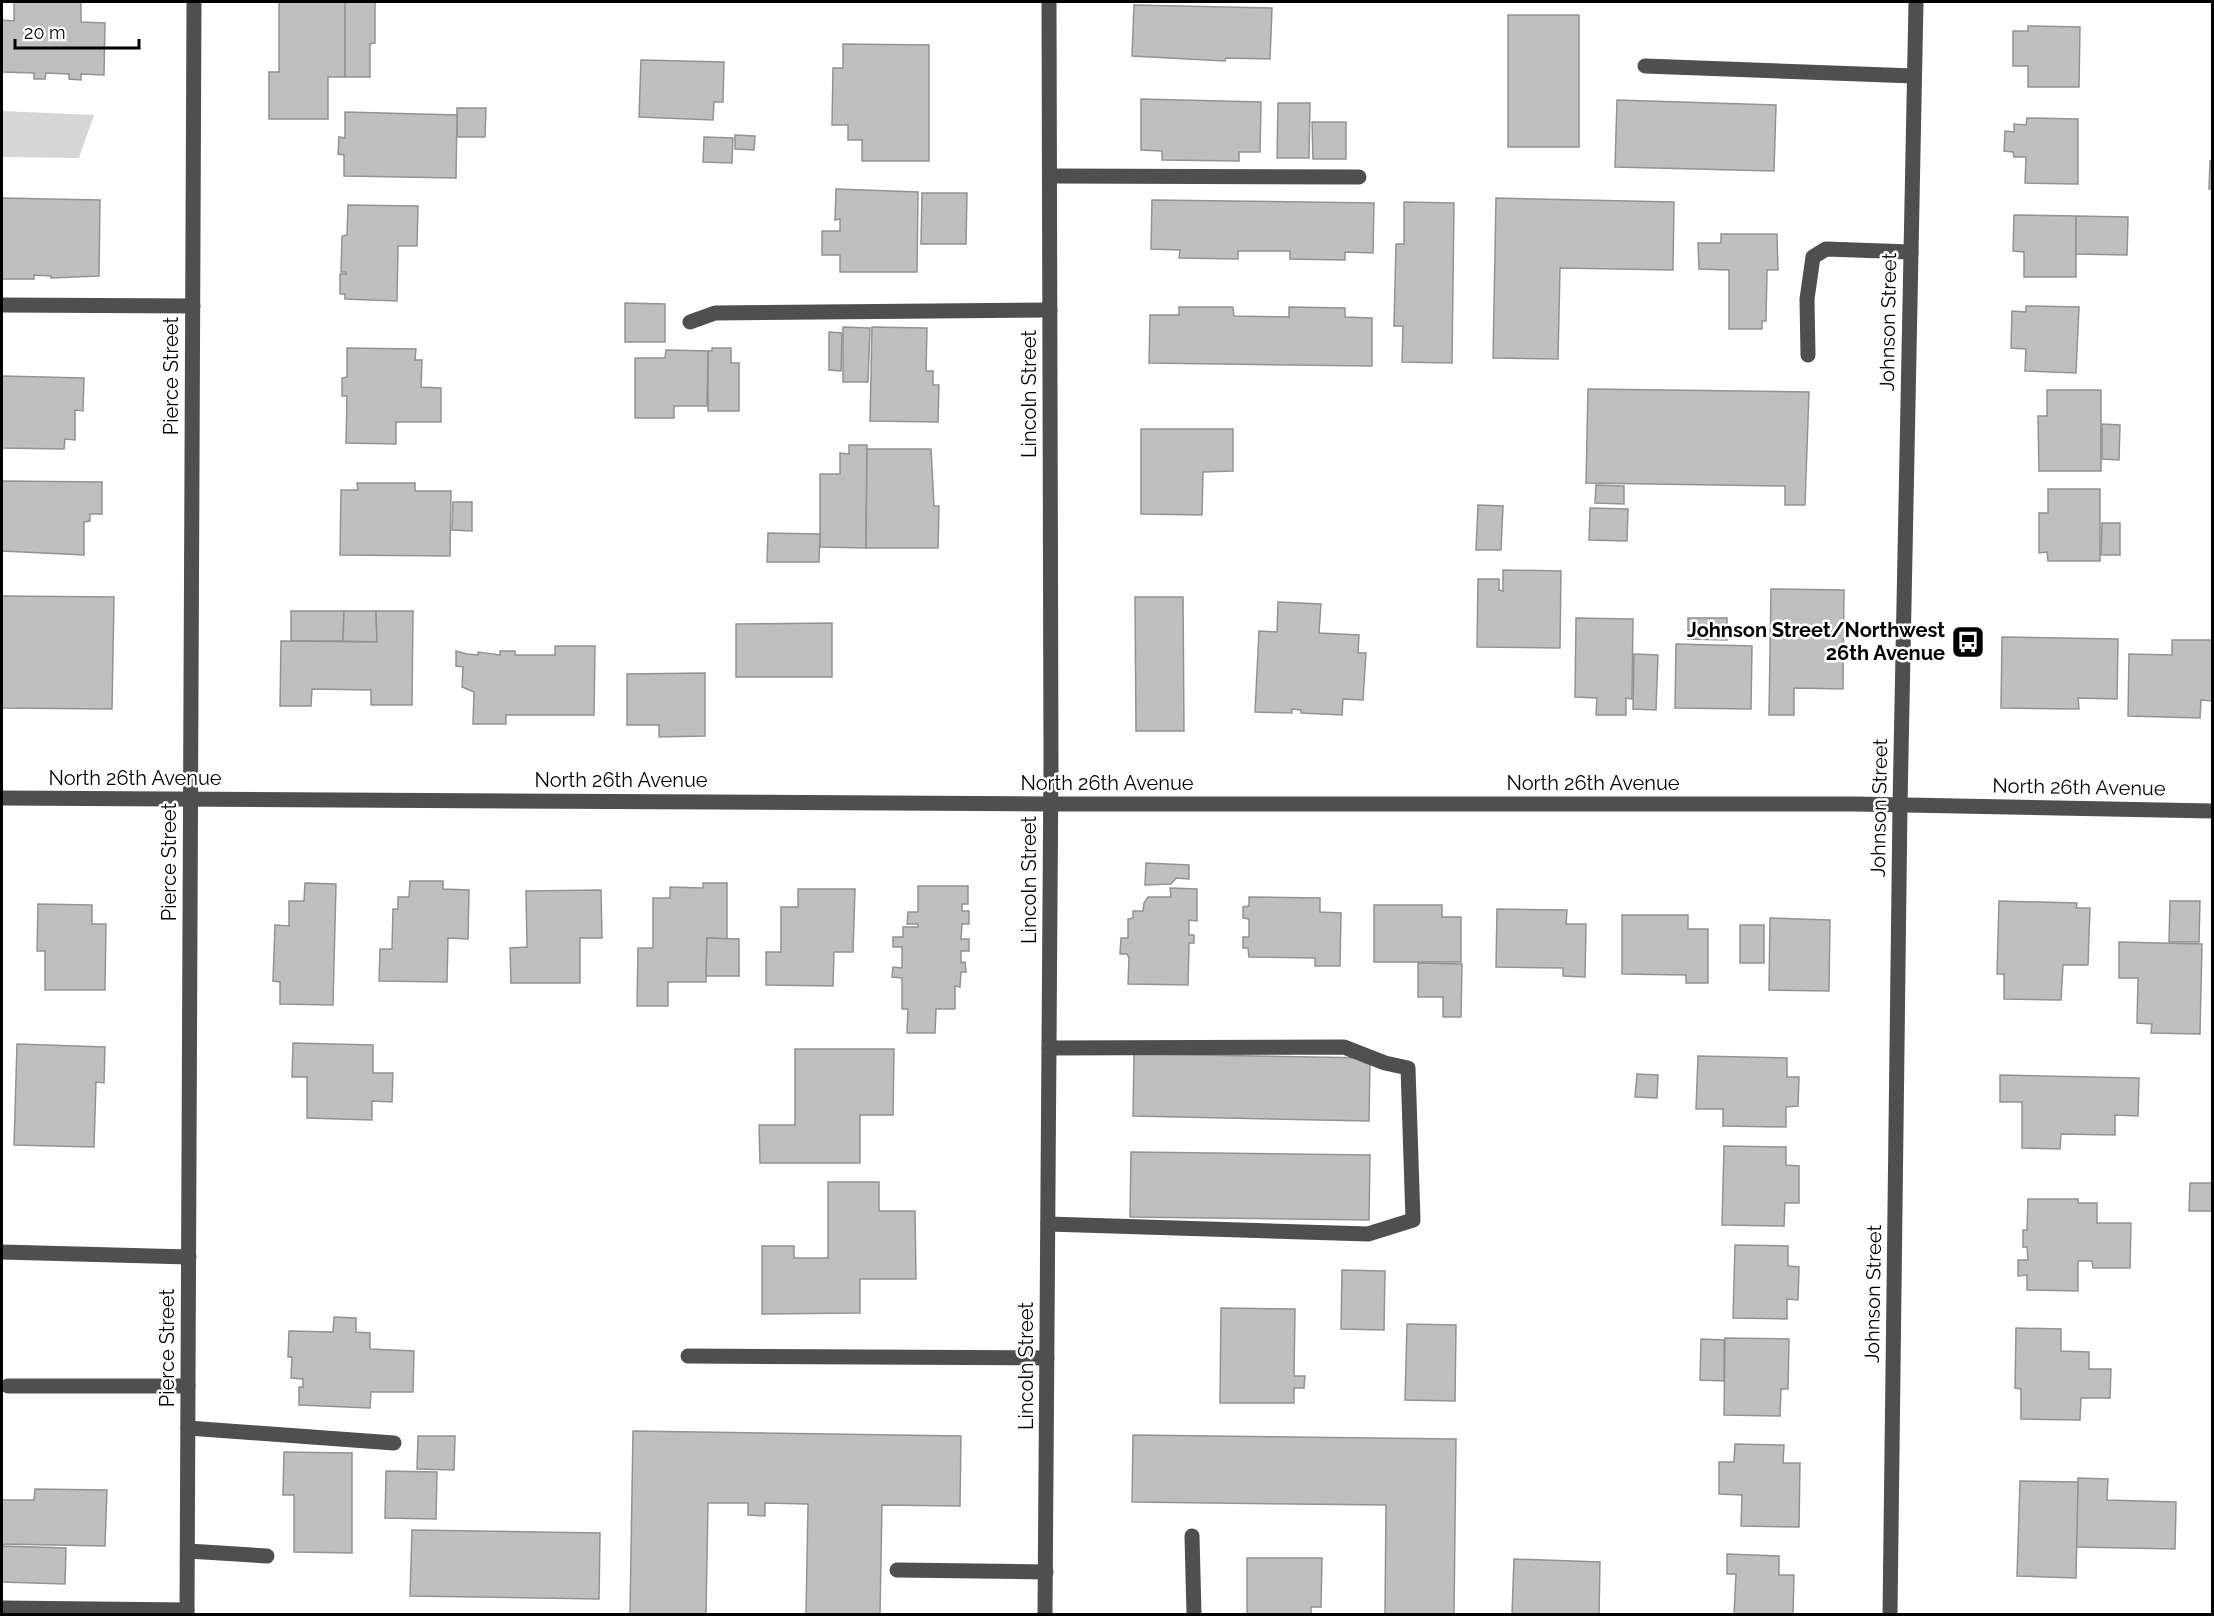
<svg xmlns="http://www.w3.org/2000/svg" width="2214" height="1616" viewBox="0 0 2214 1616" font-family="Raleway,sans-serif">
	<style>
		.green { fill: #d6d6d6 }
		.building { fill: #bfbfbf; stroke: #939393; stroke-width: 1.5 }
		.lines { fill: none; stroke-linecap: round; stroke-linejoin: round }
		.minor { stroke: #4f4f4f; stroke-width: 15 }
		.labels { text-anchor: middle; stroke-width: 5; stroke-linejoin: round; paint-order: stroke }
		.street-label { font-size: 20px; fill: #000; stroke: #fff }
		.poi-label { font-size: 20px; font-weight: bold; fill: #000; stroke: #fff; text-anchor: end }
	</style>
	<rect width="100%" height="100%" fill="#fff"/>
	<path class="green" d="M2,111L94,115L79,158L2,157Z"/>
	<g class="building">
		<path d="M14,2H81V22L105,23L104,75L81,74V80L69,79V74L46,73L45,79H34V73L2,72V20L14,21Z"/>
		<path d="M279,2H345V77H328V119H269V72H279Z"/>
		<path d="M345,2H375V43L370,44V77H345Z"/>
		<path d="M1134,5L1272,8L1270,59L1226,58L1225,61L1132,56Z"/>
		<rect x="1508" y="15" width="71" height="132"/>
		<path d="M2028,26L2080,27L2079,87H2028V66H2013V31H2028Z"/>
		<path d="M843,44L929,45V161H862V140H848V125H832L833,68H843Z"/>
		<path d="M641,60L724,62L723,102H714L713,120L639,117Z"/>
		<path d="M1141,99L1261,102L1260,152H1239V161L1162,160V151L1141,150Z"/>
		<path d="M1617,100L1776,105L1774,171L1615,167Z"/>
		<path d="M1278,103H1310L1309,158H1277Z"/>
		<path d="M457,108H486L485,137H457Z"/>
		<path d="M345,112L457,115L456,178L344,176V155L338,154L339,137L345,138Z"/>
		<path d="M2027,118L2078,119V184L2025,183L2026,157H2014L2013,152L2004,151L2005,131L2014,132V124L2026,125Z"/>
		<path d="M1312,122H1346V159H1313Z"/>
		<path d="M735,135L755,136L754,150L735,149Z"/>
		<path d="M704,137L733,138L732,163L703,162Z"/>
		<path d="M2210,161H2212V189H2209Z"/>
		<path d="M836,189L918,192L917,272H840V255H822V231H840V219L835,220Z"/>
		<path d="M922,193H967L966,244H921Z"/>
		<path d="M2,198L100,200L99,276L51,278V276L34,275V279H2Z"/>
		<path d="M1496,198L1674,202L1673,270L1560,268L1558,359L1493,358Z"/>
		<path d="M1152,200L1374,203L1373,253L1345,252V260L1290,259V251H1238V259L1179,258L1180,250L1151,249Z"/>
		<path d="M1404,202L1454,203L1452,363L1402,362L1403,326H1394L1396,244H1404Z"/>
		<path d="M348,205L418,206L417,246H398L397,301L345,299V294H340V274H346V272H341L342,236L347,235Z"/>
		<path d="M2014,215L2076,216V277H2024V252L2013,251Z"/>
		<path d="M2076,216L2128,217L2127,255L2076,254Z"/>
		<path d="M1721,234H1777L1778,270H1767L1766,321H1762V329H1729V270L1699,269L1698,243H1721Z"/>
		<path d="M625,303L665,304V342H625Z"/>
		<path d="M2026,306L2079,307L2076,373L2025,371L2026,349L2011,348L2012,311L2026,312Z"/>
		<path d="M1179,307H1233L1234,316L1289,317V307L1345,308V317L1372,318V366L1149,363L1150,315H1179Z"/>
		<path d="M843,327L870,328L868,382H843Z"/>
		<path d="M872,327L927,328L926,371H933V385H939L938,422L870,421Z"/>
		<path d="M829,332L842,333L841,371L829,370Z"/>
		<path d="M347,348L416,349L415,360H422L421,387L441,388V422H396V444L346,443L347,396H342V378L347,377Z"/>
		<path d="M712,348H731V363H739V411H708V351H712Z"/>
		<path d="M666,350L708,351L707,406H674V418H635V358H665Z"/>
		<path d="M2,376L84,378L83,411L75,410V440L65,439L64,449L2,448Z"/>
		<path d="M1588,389L1809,392L1805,505H1785V486L1586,483Z"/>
		<path d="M2047,390H2101V471H2039L2038,416H2047Z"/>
		<path d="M2102,424L2120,425L2119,460L2102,459Z"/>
		<path d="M1141,429H1233V471L1203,472L1202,515L1141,514Z"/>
		<path d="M849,445H867L866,548L820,547V474H840V453L849,454Z"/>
		<path d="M867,449H931L934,506H939L938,548H866Z"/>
		<path d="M2,481L102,482V514H90V521L84,522V555L2,551Z"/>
		<path d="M357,483H415V491H451L450,556L340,555L341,490H358Z"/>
		<path d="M1596,485L1624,486V504L1595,503Z"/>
		<path d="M2048,489H2100V561H2048L2047,552L2039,553V513H2048Z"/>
		<path d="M453,502H472V531L452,530Z"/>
		<path d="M1478,505L1503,506L1501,550H1476Z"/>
		<path d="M1590,508L1628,509L1627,541L1589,540Z"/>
		<path d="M2102,523H2120V555H2101Z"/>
		<path d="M768,533L820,534L819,562H767Z"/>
		<path d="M1503,570L1561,571L1560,648L1477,647L1478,579H1499V590L1503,591Z"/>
		<path d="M1771,589L1844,590L1843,689L1794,688V715H1769Z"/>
		<path d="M2,596L114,597L112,709L2,708Z"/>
		<path d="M1135,597H1183L1184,731H1136Z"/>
		<path d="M1278,602L1321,604L1319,633L1359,635L1358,653H1366L1363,700L1343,699L1342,715L1301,713V710L1292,709V713L1255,712L1259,631L1277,632Z"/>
		<path d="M291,611H344L343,641H291Z"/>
		<path d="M344,611H376L377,642L343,641Z"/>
		<path d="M376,611H413L412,705H371V690L312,689L311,706H280L281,641L377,642Z"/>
		<path d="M1576,618L1633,619L1632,699L1626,698V715H1596L1597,698L1575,697Z"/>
		<path d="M1688,618H1727V640L1688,639Z"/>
		<path d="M832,623V677H736V624Z"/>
		<path d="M2002,637L2118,639L2117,699L2078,698L2079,709L2001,708Z"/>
		<path d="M2172,640H2212V701L2201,700L2200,718L2128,716L2129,654L2172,655Z"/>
		<path d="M1676,644L1752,646L1751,709L1675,708Z"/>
		<path d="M555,646H595L594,715H506V724H473L474,692L462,687L463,667L456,666V651L467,654L478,655V652L500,655V651H515V655H555Z"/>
		<path d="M1634,654L1658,655L1656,710L1633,709Z"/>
		<path d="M705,673V736L659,737V725H627V674Z"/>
		<path d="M1146,863L1189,865V879L1176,878L1171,884L1145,885Z"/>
		<path d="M410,881H443V889L469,890L468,939L448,938L447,982L379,981L380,949H392L393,909H398V897H409Z"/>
		<path d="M305,883L336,884L333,1005L280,1004V982L273,981L275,925L289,926V901H304Z"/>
		<path d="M703,883H727V939L707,938L706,982H668V1006H637L638,948H653V898H670V887L703,888Z"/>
		<path d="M918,886H968V904H962V911H969V924H962L961,939H969V951H961V963L965,962L966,972H961L960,987L955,986V1009H936L935,1033H907L908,1009H902V978L892,977L893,967L902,968V947H893V937H903V927H918V924H907L908,912H918Z"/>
		<path d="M1170,888L1197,889V921L1189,920V935H1194V943H1189L1188,985L1128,984L1129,958L1127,954H1120L1121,938H1128V919L1133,918V911H1143L1144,903L1148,897H1171Z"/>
		<path d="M798,889H855L853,952H834L833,986L766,985V952H781V907H798Z"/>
		<path d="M601,890L602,938H580V983H511L510,948L527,947L526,891Z"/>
		<path d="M1249,897L1320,898V912L1341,913L1340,966H1315V958L1249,957L1248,948H1243V937H1249V919L1243,918V907L1249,906Z"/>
		<path d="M1999,901L2077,903L2076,908H2090L2088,965H2063L2061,1000L2004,999V974H1997Z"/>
		<path d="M2170,901H2200L2199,942H2169Z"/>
		<path d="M38,904L92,905V924H106L105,990H45V951H37Z"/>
		<path d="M1374,905H1442V917H1461V962H1374Z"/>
		<path d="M1497,909L1567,910L1566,924H1586L1585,977L1563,976V968L1496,967Z"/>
		<path d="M1622,915H1688V929H1708V983H1686V975L1622,974Z"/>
		<path d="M1770,918L1830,920L1829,991L1769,990Z"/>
		<rect x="1740" y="925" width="24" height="38"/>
		<path d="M707,938L739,939V976H706Z"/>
		<path d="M2119,942L2202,944L2200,1034L2151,1033L2152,1024L2137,1023L2138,978H2119Z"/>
		<path d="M1418,963L1462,964L1461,1017H1443V997H1418Z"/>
		<path d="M293,1043L373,1045V1073H393L392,1102L372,1101V1120L307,1118V1077H292Z"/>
		<path d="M17,1044L105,1047L104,1083L96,1082L94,1147L14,1145Z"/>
		<path d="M795,1049H894L893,1115H860V1163H760L759,1125H795Z"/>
		<path d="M1134,1054L1370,1058L1369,1121L1133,1116Z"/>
		<path d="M1698,1056L1787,1058V1077H1799L1798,1106L1786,1107V1127L1723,1126V1109H1696Z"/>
		<path d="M1637,1074L1658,1075L1657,1098L1635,1097Z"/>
		<path d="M2000,1075L2139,1078L2138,1116L2115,1115V1135L2061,1134L2060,1149L2022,1148V1102H2000Z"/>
		<path d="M1724,1146L1786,1147V1165L1799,1166V1203H1785L1784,1226L1722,1225Z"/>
		<path d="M1131,1152L1370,1155L1369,1220L1130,1217Z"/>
		<path d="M828,1182H879V1211H915L916,1279H860V1313L762,1314V1246H794V1258H828Z"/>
		<path d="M2190,1183H2212V1211H2189Z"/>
		<path d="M2028,1199H2078V1203H2097V1223H2131L2130,1268H2093L2092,1261H2078V1291L2027,1290V1275L2018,1276V1260H2028L2027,1247H2023V1230H2027Z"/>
		<path d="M1735,1245L1788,1246V1266L1799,1267L1798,1300L1787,1299V1319L1733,1318Z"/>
		<path d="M1342,1270L1385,1271L1384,1330L1341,1329Z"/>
		<path d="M1221,1308L1295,1309L1294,1376H1305L1304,1388H1294V1403H1220Z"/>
		<path d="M334,1317L356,1318V1332L370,1333V1349L414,1351L413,1392H371L370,1408L299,1405V1387H303V1379L291,1378L292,1357H288L289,1331L333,1332Z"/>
		<path d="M1407,1324L1456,1325L1455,1401L1405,1400Z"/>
		<path d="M2016,1328L2061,1329V1351L2089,1352V1369H2111L2110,1398H2081L2080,1420L2021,1419V1389L2015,1388Z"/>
		<path d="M1725,1338L1789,1339L1788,1389H1781L1780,1416L1724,1415Z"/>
		<path d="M1701,1339L1724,1340V1381L1700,1380Z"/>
		<path d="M633,1431L961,1436L960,1506L882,1505L880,1614H806L808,1504L765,1503V1516L748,1515V1503H708L706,1614H630Z"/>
		<path d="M1133,1435L1456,1439L1454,1614H1385L1386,1505L1132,1502Z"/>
		<path d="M418,1436H455L454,1470L417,1469Z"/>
		<path d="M1735,1444L1784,1445L1783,1463H1800L1799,1527L1741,1526L1742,1495L1719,1494V1462H1734Z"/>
		<path d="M284,1452L352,1453V1553L294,1552V1495H283Z"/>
		<path d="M386,1471L437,1472L436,1519L385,1518Z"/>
		<path d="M2078,1478L2108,1479L2107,1500L2176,1502L2175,1549L2076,1547Z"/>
		<path d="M2020,1481L2078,1482L2076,1578L2017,1576Z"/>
		<path d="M35,1489L107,1490L105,1546L2,1544V1500H34Z"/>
		<path d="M412,1530L600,1533L599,1599L410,1596Z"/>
		<path d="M2,1546L66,1548L65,1584L2,1582Z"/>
		<path d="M1727,1554L1779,1556V1575H1794L1793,1614H1734L1736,1574H1727Z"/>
		<path d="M1247,1558H1322L1321,1607H1311V1614H1247Z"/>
		<path d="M1514,1559L1600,1562L1599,1614H1512Z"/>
	</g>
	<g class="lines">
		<g class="minor">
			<path d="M1645,66L1914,76"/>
			<path d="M1050,176L1359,177"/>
			<path d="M2,305L193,306"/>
			<path d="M690,322L715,313L1050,310"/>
			<path d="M1808,355L1807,299L1813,257L1826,249L1911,252"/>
			<path d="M2,798L1050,804H1855L2212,811"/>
			<path d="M1048,1224L1368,1234L1413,1220L1408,1068L1385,1063L1344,1047L1049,1048"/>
			<path d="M2,1252L189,1257"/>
			<path d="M688,1356L1047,1358"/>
			<path d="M8,1386H188"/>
			<path d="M188,1428L394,1443"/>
			<path d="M1192,1536L1194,1614"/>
			<path d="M188,1551L267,1556"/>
			<path d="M897,1570L1046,1572"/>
			<path d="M2,1608L187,1610"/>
			<path d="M187,1614L194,2"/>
			<path d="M1045,1614L1051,761L1049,2"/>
			<path d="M1890,1614L1900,805L1916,2"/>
		</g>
	</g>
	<defs>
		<symbol id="bus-square" viewBox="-11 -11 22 22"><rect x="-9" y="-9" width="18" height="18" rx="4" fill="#000" stroke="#fff"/><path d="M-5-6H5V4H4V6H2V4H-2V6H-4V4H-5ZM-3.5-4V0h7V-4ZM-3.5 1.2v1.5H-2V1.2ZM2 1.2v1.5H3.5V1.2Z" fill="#fff"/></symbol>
	</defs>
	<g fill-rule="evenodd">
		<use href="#bus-square" x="1949" y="623" width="38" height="38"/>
	</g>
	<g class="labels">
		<g class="street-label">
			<text transform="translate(1888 322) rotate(-89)" y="7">Johnson Street</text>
			<text transform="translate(171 376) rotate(-90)" y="7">Pierce Street</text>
			<text transform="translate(1029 394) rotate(-90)" y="7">Lincoln Street</text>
			<text x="135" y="785">North 26th Avenue</text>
			<text x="621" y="787">North 26th Avenue</text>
			<text x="1107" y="790">North 26th Avenue</text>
			<text x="1593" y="790">North 26th Avenue</text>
			<text transform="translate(2079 787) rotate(1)" y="7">North 26th Avenue</text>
			<text transform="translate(1879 808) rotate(-89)" y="7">Johnson Street</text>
			<text transform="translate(169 862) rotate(-90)" y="7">Pierce Street</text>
			<text transform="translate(1029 880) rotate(-90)" y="7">Lincoln Street</text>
			<text transform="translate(1873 1294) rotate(-89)" y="7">Johnson Street</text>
			<text transform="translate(167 1348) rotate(-90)" y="7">Pierce Street</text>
			<text transform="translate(1026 1366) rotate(-90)" y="7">Lincoln Street</text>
		</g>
		<g class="poi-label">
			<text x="1945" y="637">Johnson Street/Northwest<tspan x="1945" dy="23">26th Avenue</tspan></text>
		</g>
	</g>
	<rect width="2214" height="1616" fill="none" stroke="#000000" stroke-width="6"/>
	<path d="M15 39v9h124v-9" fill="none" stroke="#000000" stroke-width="3"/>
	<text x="24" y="39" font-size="18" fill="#000000" stroke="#ffffff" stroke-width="4.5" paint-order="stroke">20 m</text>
</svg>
